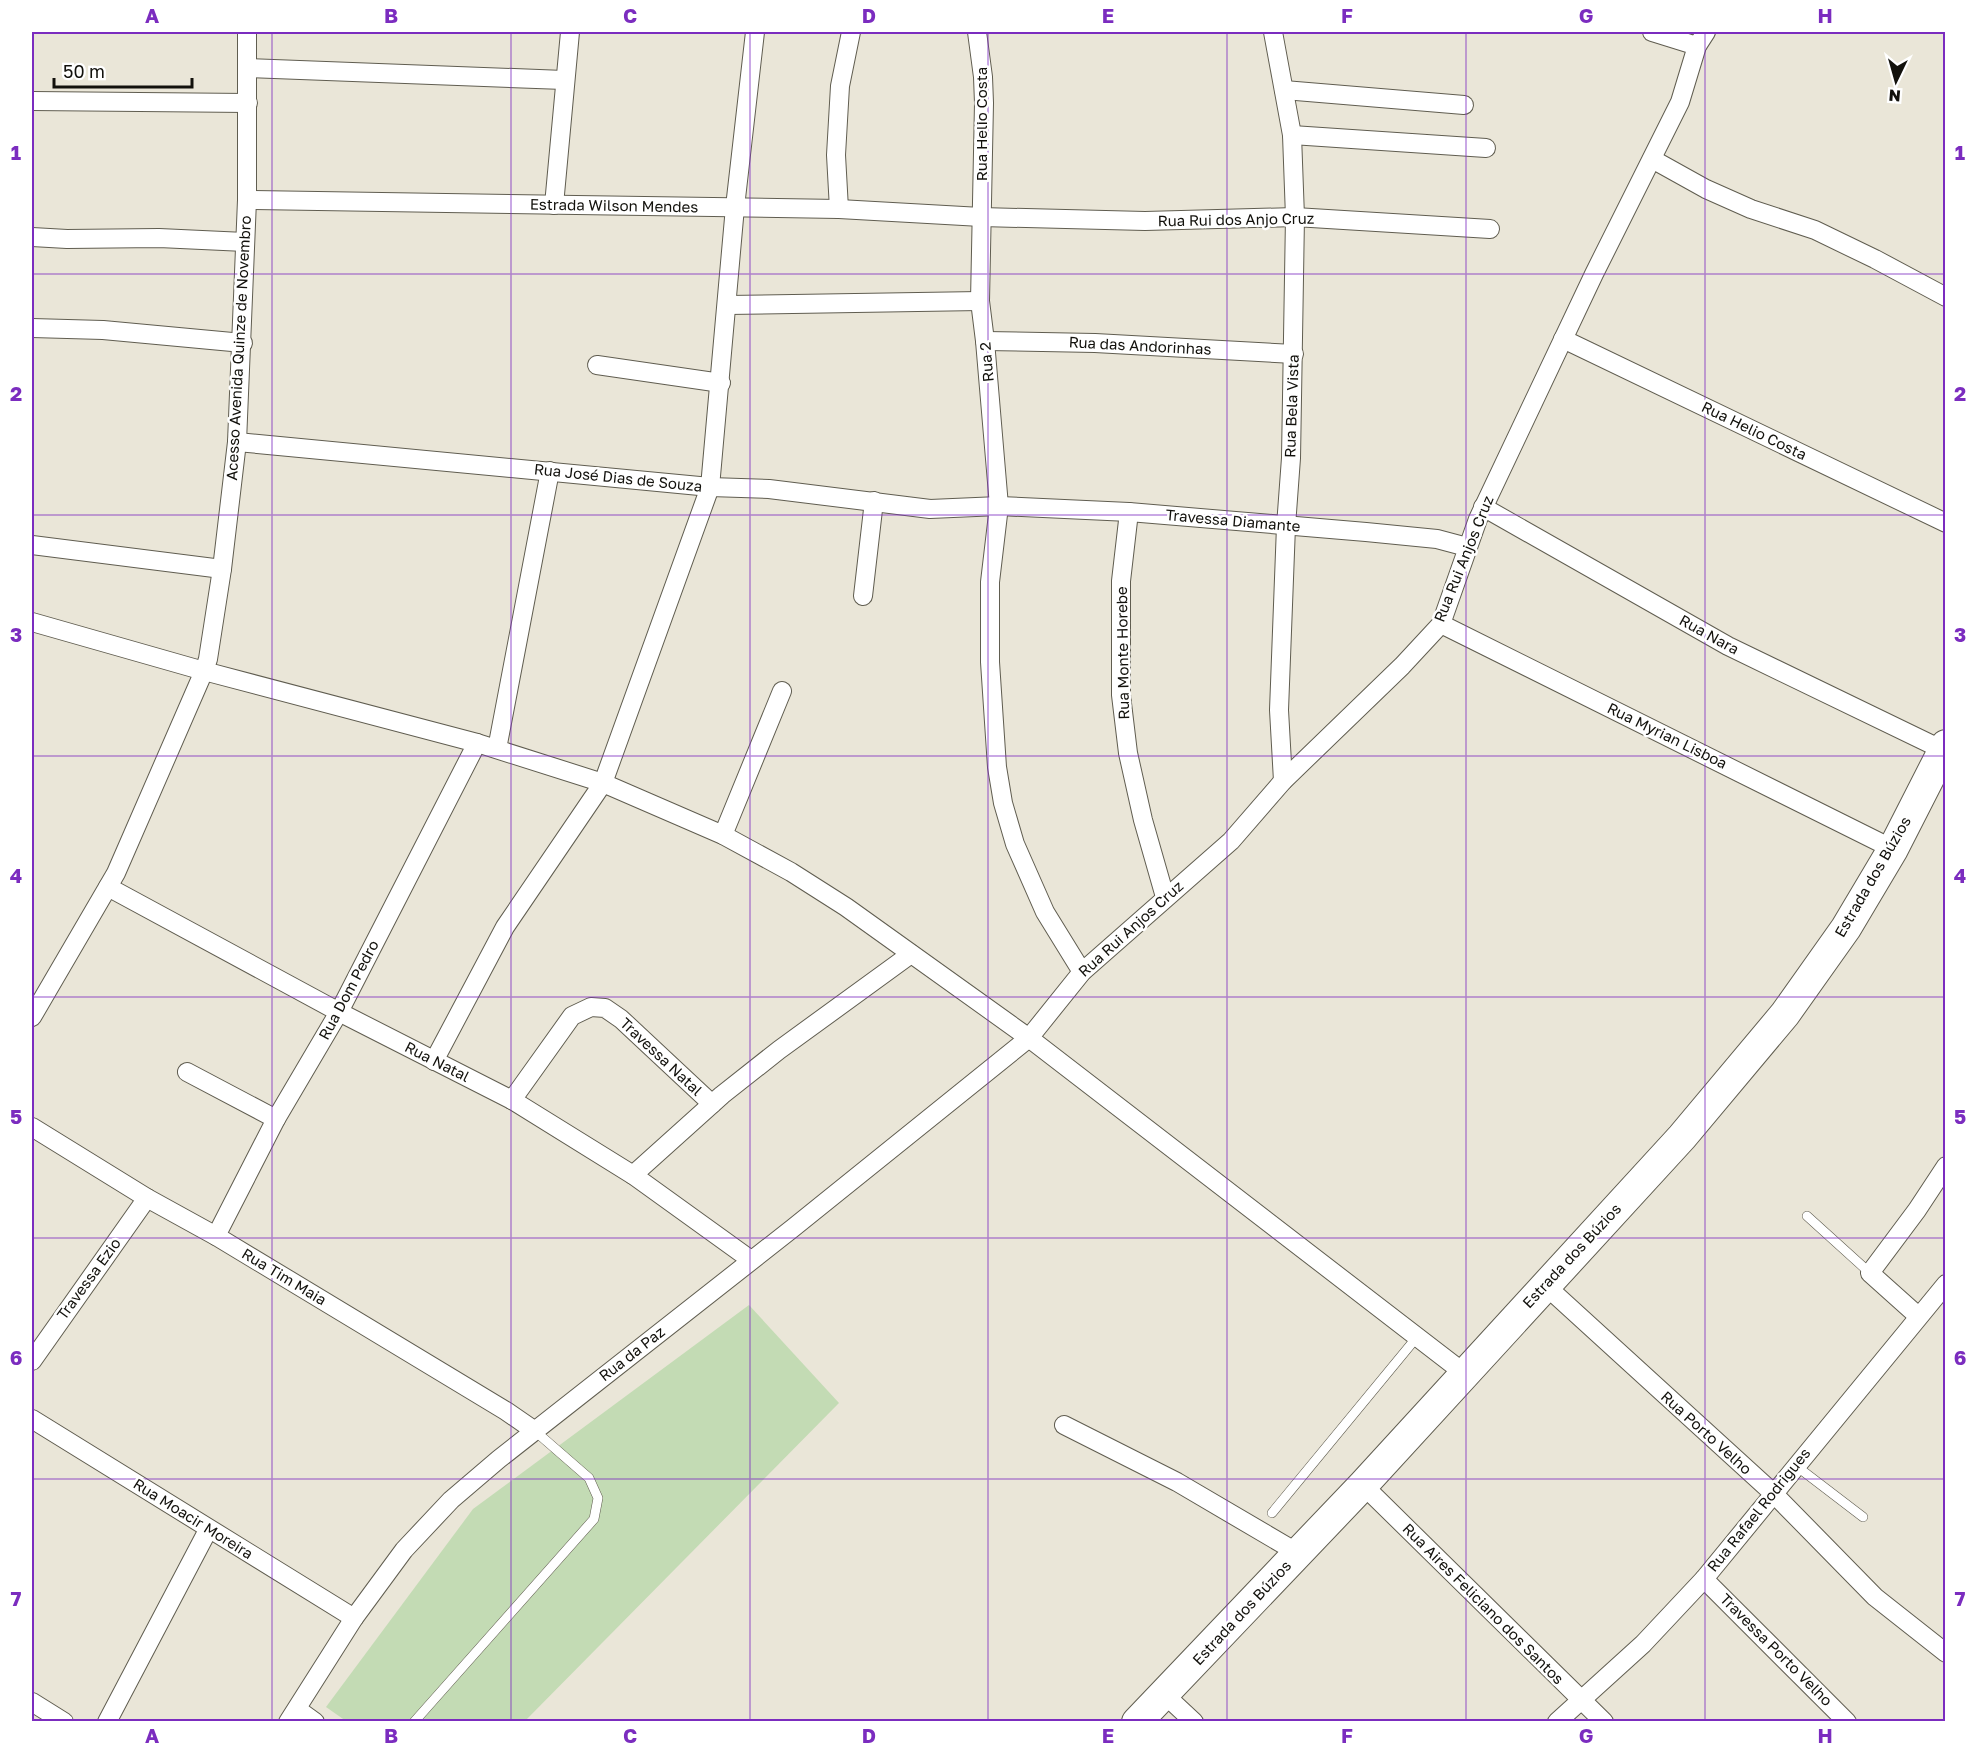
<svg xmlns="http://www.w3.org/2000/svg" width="1977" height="1753" viewBox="0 0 1977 1753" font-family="'Golos Text',sans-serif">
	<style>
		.green { fill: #c3dbb4 }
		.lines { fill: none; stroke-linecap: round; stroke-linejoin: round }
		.lane-casing { stroke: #605d50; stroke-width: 10 }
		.street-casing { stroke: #605d50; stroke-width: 20 }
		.primary-casing { stroke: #605d50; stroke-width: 32 }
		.lane { stroke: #fff; stroke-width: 9 }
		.street { stroke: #fff; stroke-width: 18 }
		.primary { stroke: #fff; stroke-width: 30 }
		.grid { fill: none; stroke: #7b2cbf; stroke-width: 1.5; stroke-opacity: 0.55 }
		.labels { text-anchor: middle; stroke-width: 5; stroke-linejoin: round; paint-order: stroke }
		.street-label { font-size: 15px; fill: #12110c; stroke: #fff }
		.neatline { fill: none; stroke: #7b2cbf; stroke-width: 2 }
		.grid-label { font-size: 20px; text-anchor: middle; font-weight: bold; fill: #7b2cbf }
	</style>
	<rect width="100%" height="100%" fill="#eae6d8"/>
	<path class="green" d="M749,1305L839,1403L525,1721H346L326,1707L473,1509Z"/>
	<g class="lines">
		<defs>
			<g id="lane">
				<path d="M1807,1216L1870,1273"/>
				<path d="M1795,1465L1863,1517"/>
				<path d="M1272,1513L1417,1337"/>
				<path d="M414,1722L594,1519L598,1498L589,1478L535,1431"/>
			</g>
			<g id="street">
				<path d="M977,32L983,77L984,103L980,301L985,341L999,506L990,582V662L997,767L1003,803L1015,844L1045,912L1082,972"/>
				<path d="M1273,32L1292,135L1295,217L1291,458L1286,526L1279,710L1283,781"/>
				<path d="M1652,32L1697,46"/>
				<path d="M247,68L564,80"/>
				<path d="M1284,90L1464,105"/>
				<path d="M32,101L248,103"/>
				<path d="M1292,135L1486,148"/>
				<path d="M1652,159L1706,189L1751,209L1815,230L1875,259L1946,297"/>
				<path d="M247,200L839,209L981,217L1145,221L1295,217L1490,229"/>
				<path d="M554,205L570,32"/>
				<path d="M839,209L836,155L840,86L851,32"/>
				<path d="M32,237L67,239L159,238L245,242"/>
				<path d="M727,305L980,301"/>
				<path d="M32,328L103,330L243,343"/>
				<path d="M1563,339L1946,523"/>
				<path d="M985,341L1095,343L1294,354"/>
				<path d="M597,365L721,383"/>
				<path d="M237,442L710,487L769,489L930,509L999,506L1129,512L1366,532L1437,539L1467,547"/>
				<path d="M1483,507L1728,646L1943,750"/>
				<path d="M1129,512L1121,581V695L1128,753L1143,820L1165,897"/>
				<path d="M32,545L222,569"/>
				<path d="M863,596L874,501"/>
				<path d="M32,622L204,671L477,743L603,783L723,835L791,872L846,907L1029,1038L1464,1373"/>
				<path d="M1441,624L1893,849"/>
				<path d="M497,749L550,471"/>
				<path d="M723,835L782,691"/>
				<path d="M108,887L339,1012L512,1100L633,1175L751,1260"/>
				<path d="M32,1017L116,873L204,671L208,659L222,569L237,442L247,200V32"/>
				<path d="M434,1061L505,927L603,783L710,487L735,207L755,32"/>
				<path d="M187,1072L276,1119"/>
				<path d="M512,1100L572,1016L591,1007L605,1008L621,1019L712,1104"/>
				<path d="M32,1127L147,1198L216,1236L506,1411L535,1431"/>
				<path d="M633,1175L722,1095L779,1050L911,954"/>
				<path d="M216,1236L276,1119L339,1012L477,743"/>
				<path d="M1546,1286L1773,1493L1875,1597L1946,1653"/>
				<path d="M1918,1316L1870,1273L1917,1210L1946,1166"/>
				<path d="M32,1361L147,1198"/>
				<path d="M32,1419L354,1618"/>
				<path d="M1064,1425L1177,1482L1298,1553"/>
				<path d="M1363,1485L1604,1722"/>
				<path d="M1704,1579L1847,1722"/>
				<path d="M1164,1694L1194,1722"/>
				<path d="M32,1702L64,1722"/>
				<path d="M297,1709L315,1722"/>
				<path d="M107,1722L208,1530"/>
				<path d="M288,1722L354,1618L404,1550L451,1500L499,1459L793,1228L1029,1038L1082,972L1231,841L1283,781L1402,666L1441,624L1478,519L1594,274L1680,102L1697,46L1706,32"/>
				<path d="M1557,1722L1643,1644L1704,1579L1946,1284"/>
			</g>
			<path id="primary" d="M1137,1722L1363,1485L1682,1137L1785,1014L1846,928L1893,849L1946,745"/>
		</defs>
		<use href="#lane" class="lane-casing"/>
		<use href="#street" class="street-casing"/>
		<use href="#primary" class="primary-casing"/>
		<use href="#lane" class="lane"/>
		<use href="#street" class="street"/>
		<use href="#primary" class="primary"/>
	</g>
	<path class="grid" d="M272,32V1722M511,32V1722M750,32V1722M988,32V1722M1227,32V1722M1466,32V1722M1705,32V1722M32,274H1946M32,515H1946M32,756H1946M32,997H1946M32,1238H1946M32,1479H1946"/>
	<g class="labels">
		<g class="street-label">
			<text transform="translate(982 124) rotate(-90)" y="5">Rua Helio Costa</text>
			<text transform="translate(614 206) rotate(1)" y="5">Estrada Wilson Mendes</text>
			<text transform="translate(1236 220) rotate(-1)" y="5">Rua Rui dos Anjo Cruz</text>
			<text transform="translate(1140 346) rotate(3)" y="5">Rua das Andorinhas</text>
			<text transform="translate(239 348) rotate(-87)" y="5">Acesso Avenida Quinze de Novembro</text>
			<text transform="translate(987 362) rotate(-95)" y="5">Rua 2</text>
			<text transform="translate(1292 406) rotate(-88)" y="5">Rua Bela Vista</text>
			<text transform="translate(1754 431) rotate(26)" y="5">Rua Helio Costa</text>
			<text transform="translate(618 478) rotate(6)" y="5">Rua José Dias de Souza</text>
			<text transform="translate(1233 521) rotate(5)" y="5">Travessa Diamante</text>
			<text transform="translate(1464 559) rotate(-68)" y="5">Rua Rui Anjos Cruz</text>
			<text transform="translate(1709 635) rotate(29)" y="5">Rua Nara</text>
			<text transform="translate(1123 653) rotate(-91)" y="5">Rua Monte Horebe</text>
			<text transform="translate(1667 736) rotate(26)" y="5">Rua Myrian Lisboa</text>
			<text transform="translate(1873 877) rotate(-60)" y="5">Estrada dos Búzios</text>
			<text transform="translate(1131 929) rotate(-42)" y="5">Rua Rui Anjos Cruz</text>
			<text transform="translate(349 990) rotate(-62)" y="5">Rua Dom Pedro</text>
			<text transform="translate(661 1057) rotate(43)" y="5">Travessa Natal</text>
			<text transform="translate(437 1062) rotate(27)" y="5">Rua Natal</text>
			<text transform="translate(1572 1256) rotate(-47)" y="5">Estrada dos Búzios</text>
			<text transform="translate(284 1277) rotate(31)" y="5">Rua Tim Maia</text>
			<text transform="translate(89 1279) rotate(-54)" y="5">Travessa Ezio</text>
			<text transform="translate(632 1354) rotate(-38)" y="5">Rua da Paz</text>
			<text transform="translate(1706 1433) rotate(42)" y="5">Rua Porto Velho</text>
			<text transform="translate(1759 1510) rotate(-51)" y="5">Rua Rafael Rodrigues</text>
			<text transform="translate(193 1519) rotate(32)" y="5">Rua Moacir Moreira</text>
			<text transform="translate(1483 1604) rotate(45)" y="5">Rua Aires Feliciano dos Santos</text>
			<text transform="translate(1242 1613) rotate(-47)" y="5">Estrada dos Búzios</text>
			<text transform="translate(1776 1650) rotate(45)" y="5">Travessa Porto Velho</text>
		</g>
	</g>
	<rect width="1977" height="1753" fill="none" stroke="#ffffff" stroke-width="66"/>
	<g transform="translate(1896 81) rotate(185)" stroke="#ffffff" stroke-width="4.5" paint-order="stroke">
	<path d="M0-4.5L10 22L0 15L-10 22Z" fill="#12110c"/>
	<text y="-9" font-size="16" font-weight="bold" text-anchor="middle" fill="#12110c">N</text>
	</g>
	<path d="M54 78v9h138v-9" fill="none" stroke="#12110c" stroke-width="3"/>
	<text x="63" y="78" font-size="18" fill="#12110c" stroke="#ffffff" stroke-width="4.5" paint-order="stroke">50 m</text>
	<rect x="33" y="33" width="1911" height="1687" class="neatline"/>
	<g class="grid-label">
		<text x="152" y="23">A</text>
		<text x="391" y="23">B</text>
		<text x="630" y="23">C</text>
		<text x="869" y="23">D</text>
		<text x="1108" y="23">E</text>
		<text x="1347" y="23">F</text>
		<text x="1586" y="23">G</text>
		<text x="1825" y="23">H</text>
		<text x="16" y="160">1</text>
		<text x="1960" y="160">1</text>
		<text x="16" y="401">2</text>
		<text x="1960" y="401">2</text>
		<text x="16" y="642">3</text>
		<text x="1960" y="642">3</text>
		<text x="16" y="883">4</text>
		<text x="1960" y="883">4</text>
		<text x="16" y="1124">5</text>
		<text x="1960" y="1124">5</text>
		<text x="16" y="1365">6</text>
		<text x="1960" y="1365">6</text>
		<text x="16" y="1606">7</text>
		<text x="1960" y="1606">7</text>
		<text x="152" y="1743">A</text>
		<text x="391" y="1743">B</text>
		<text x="630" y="1743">C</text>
		<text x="869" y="1743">D</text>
		<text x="1108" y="1743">E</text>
		<text x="1347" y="1743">F</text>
		<text x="1586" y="1743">G</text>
		<text x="1825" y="1743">H</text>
	</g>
</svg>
